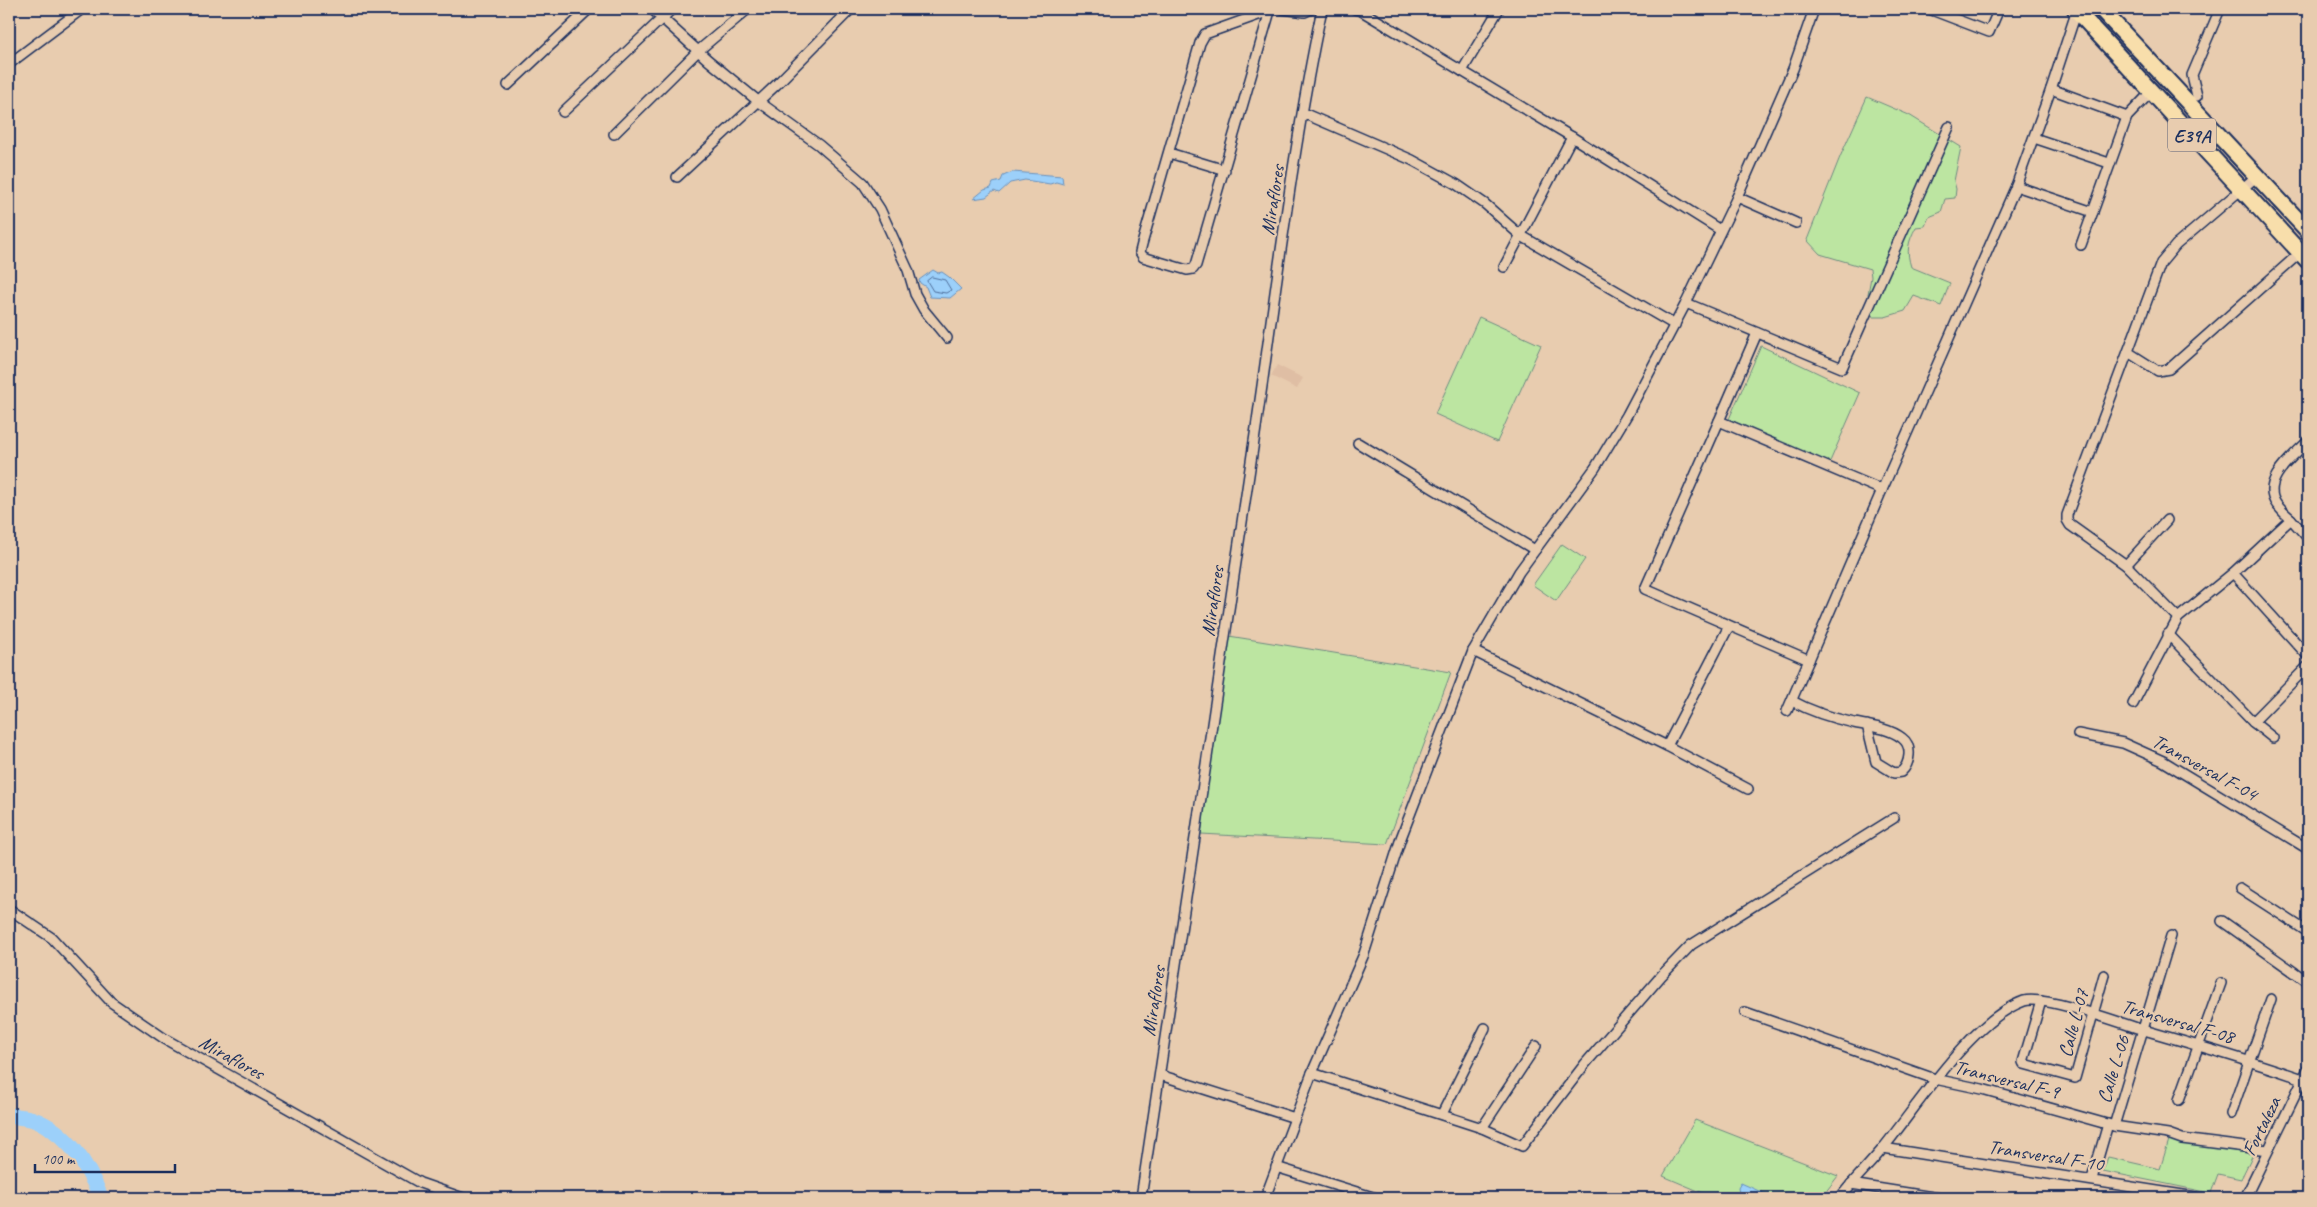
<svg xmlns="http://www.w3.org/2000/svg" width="2317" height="1207" viewBox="0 0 2317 1207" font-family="Caveat,sans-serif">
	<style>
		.built { fill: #dfbea4 }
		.green { fill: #bce5a1; stroke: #6c8a80 }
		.water { fill: #9cd0fa; stroke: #6890bc }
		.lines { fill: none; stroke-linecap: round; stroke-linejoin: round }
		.shore { stroke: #4f6f9c; stroke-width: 1 }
		.river { stroke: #9cd0fa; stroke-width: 16 }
		.minor-casing { stroke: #1b2f5e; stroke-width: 12 }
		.primary-casing { stroke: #1b2f5e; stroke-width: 19 }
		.minor { stroke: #e8ccaf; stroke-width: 9 }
		.primary { stroke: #f8deab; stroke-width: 15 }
		.labels { text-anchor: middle; stroke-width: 4.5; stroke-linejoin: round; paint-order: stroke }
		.shield { fill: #e8ccaf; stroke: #585e76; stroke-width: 1 }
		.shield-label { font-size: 19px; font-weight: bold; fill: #1b2f5e }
		.street-label { font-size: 20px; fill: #1b2f5e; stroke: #e8ccaf }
	</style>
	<rect width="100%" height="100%" fill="#e8ccaf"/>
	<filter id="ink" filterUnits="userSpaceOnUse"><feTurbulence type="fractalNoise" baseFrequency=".02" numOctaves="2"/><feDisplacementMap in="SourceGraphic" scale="10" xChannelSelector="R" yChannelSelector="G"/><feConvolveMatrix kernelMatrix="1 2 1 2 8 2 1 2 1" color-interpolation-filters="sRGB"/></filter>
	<g filter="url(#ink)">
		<path class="built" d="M1277,365L1303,378L1297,389L1271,376Z"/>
		<g class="green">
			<path d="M1867,97L1909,115L1961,147L1954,181L1956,189L1955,198L1945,199L1941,212L1929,217L1925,226L1916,227C1908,242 1906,251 1911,267L1950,283L1941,306L1914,296L1905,311L1885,317H1873L1868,294L1871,277L1870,269L1820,254L1807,240L1840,157Z"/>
			<path d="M1479,317L1541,345L1497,442L1435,414Z"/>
			<path d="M1761,346L1860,393L1828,466L1729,419Z"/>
			<path d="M1562,544L1585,559L1556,601L1533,585Z"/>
			<path d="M1229,636L1451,672L1387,844L1201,834Z"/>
			<path d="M1695,1120L1838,1176L1821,1198H1715L1663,1176Z"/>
			<path d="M2169,1140L2253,1154L2241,1179L2218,1174L2211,1193L2103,1171L2108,1157L2160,1169Z"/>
		</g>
		<g class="water">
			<path d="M1013,172L1062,176L1063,184L1056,182L1050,184L1025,180L1010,183L999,193L994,191L986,197L973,199L984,190L991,188L993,183L1001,181L1003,176Z"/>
			<path d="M933,270L938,273L942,272L949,277L961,289L950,298L930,297L926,287L920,283L919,280Z"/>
			<path d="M1741,1183L1768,1195L1767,1198H1735L1739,1193L1738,1188Z"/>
		</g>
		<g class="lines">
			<path class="shore" d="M932,277L945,280L951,290L946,293L933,291L927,281Z"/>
			<path class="river" d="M9,1115C16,1117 25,1117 32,1119C68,1131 88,1166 101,1198"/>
			<defs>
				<g id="minor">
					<path d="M652,9L708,60L758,101L819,145L863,183L880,209L908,270L915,294L924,310L947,338"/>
					<path d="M1283,9L1305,12L1311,9"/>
					<path d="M1355,9L1360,10L1572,137L1720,230"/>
					<path d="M1929,9L1989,32L1999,9"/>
					<path d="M1270,11L1196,265L1193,269L1187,270L1143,257L1140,252L1142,244L1200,43L1205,34L1275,9"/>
					<path d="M9,64L82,9"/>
					<path d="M1462,71L1499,9"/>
					<path d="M508,85L589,9"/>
					<path d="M2051,89L2127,117"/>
					<path d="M2197,96L2192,75L2220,9"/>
					<path d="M563,112L672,9"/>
					<path d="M1303,113L1412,160L1456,184L1485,204L1520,235L1675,325"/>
					<path d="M614,134L698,51L748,9"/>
					<path d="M2034,138L2109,163"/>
					<path d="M1169,153L1225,170"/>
					<path d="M677,177L776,85L851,9"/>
					<path d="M2016,186L2093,212"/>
					<path d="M1737,197L1796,223"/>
					<path d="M2081,245L2127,117L2151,92"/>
					<path d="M1504,267L1572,137"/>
					<path d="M1686,303L1842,368L1949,127"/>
					<path d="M1757,333L1719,421L1882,490"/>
					<path d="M2128,352L2158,371L2169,369L2301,252"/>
					<path d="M1719,421L1645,589L1809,660"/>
					<path d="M1358,443L1535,550"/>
					<path d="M2291,519L2308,538"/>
					<path d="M2126,565L2167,520"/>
					<path d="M2233,573L2308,656"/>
					<path d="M2178,618L2126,565L2070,525L2067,520V515L2161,263L2176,245L2257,176"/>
					<path d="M2168,634L2253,722L2273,738"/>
					<path d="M1473,651L1667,746L1748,789"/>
					<path d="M1792,701C1812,712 1832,718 1854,723C1869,726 1889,728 1902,738C1913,746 1910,764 1901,772L1894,773L1876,762L1867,725"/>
					<path d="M2133,704L2178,618L2233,573L2291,519C2286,515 2281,510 2277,505C2259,481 2294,456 2308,441"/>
					<path d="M1787,711L1882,490L2016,186L2051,89L2077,10"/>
					<path d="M2253,722L2308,666"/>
					<path d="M2078,734L2123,743L2163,761L2308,849"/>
					<path d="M1667,746L1729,626"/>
					<path d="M2240,888L2308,932"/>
					<path d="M9,909L52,938L111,1002L165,1039L420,1183L463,1198"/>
					<path d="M2222,921L2308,982"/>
					<path d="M2041,1001L2023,1062L2024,1064L2075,1078L2104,975"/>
					<path d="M1745,1012L1935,1079L1982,1089L2114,1126L2168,1134L2182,1139L2268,1150"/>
					<path d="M1312,1073L1482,1128L1522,1146L1585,1064L1662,975L1691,945L1894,818"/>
					<path d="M1160,1075L1295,1118"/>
					<path d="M2179,1100L2221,983"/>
					<path d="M1442,1114L1485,1028"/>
					<path d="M2231,1114L2271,999"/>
					<path d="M2114,1126L2171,936"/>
					<path d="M1482,1128L1536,1046"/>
					<path d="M1883,1148L2202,1198"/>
					<path d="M1276,1167L1376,1198"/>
					<path d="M2092,1179L2108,1124"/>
					<path d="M1851,1184L1939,1198"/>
					<path d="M1141,1198C1181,939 1218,680 1257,421C1277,283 1293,145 1322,9"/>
					<path d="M1265,1198L1312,1073L1364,954L1401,838L1473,651L1519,572L1595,468L1627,415L1686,303L1737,197L1793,69L1814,9"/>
					<path d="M1840,1198C1853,1180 1870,1165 1884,1147C1918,1105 1973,1019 2024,1001C2042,995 2116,1021 2137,1028C2193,1044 2248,1060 2303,1079"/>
					<path d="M2245,1198L2308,1069"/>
				</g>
				<g id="primary">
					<path d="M2075,9L2308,261"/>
					<path d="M2101,9L2308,231"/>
				</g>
			</defs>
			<use href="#minor" class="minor-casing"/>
			<use href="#primary" class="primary-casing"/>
			<use href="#minor" class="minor"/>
			<use href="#primary" class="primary"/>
		</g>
	</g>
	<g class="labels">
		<rect class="shield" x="2168" y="118.5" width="48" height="33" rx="4"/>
		<g class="shield-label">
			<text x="2192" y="142">E39A</text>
		</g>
		<g class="street-label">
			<text transform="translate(1272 200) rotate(-81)" y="7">Miraflores</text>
			<text transform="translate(1212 601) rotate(-82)" y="7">Miraflores</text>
			<text transform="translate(2205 767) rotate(29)" y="7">Transversal F-04</text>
			<text transform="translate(1153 1001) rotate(-81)" y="7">Miraflores</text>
			<text transform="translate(2178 1021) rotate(16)" y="7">Transversal F-08</text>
			<text transform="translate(2073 1023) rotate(-75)" y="7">Calle L-07</text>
			<text transform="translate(232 1057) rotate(29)" y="7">Miraflores</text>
			<text transform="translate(2113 1069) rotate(-73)" y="7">Calle L-06</text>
			<text transform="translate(2007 1079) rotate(14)" y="7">Transversal F-9</text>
			<text transform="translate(2261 1126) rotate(-64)" y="7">Fortaleza</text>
			<text transform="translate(2046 1155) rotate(9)" y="7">Transversal F-10</text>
		</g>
	</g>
	<rect width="2317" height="1207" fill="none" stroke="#e8ccaf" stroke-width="30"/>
	<rect x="15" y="15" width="2287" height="1177" fill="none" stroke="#1b2f5e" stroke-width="2" filter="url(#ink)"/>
	<path d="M35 1164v8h140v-8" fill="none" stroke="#1b2f5e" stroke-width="2.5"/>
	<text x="42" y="1164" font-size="15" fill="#1b2f5e" stroke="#e8ccaf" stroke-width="4" paint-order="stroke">100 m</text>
</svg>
